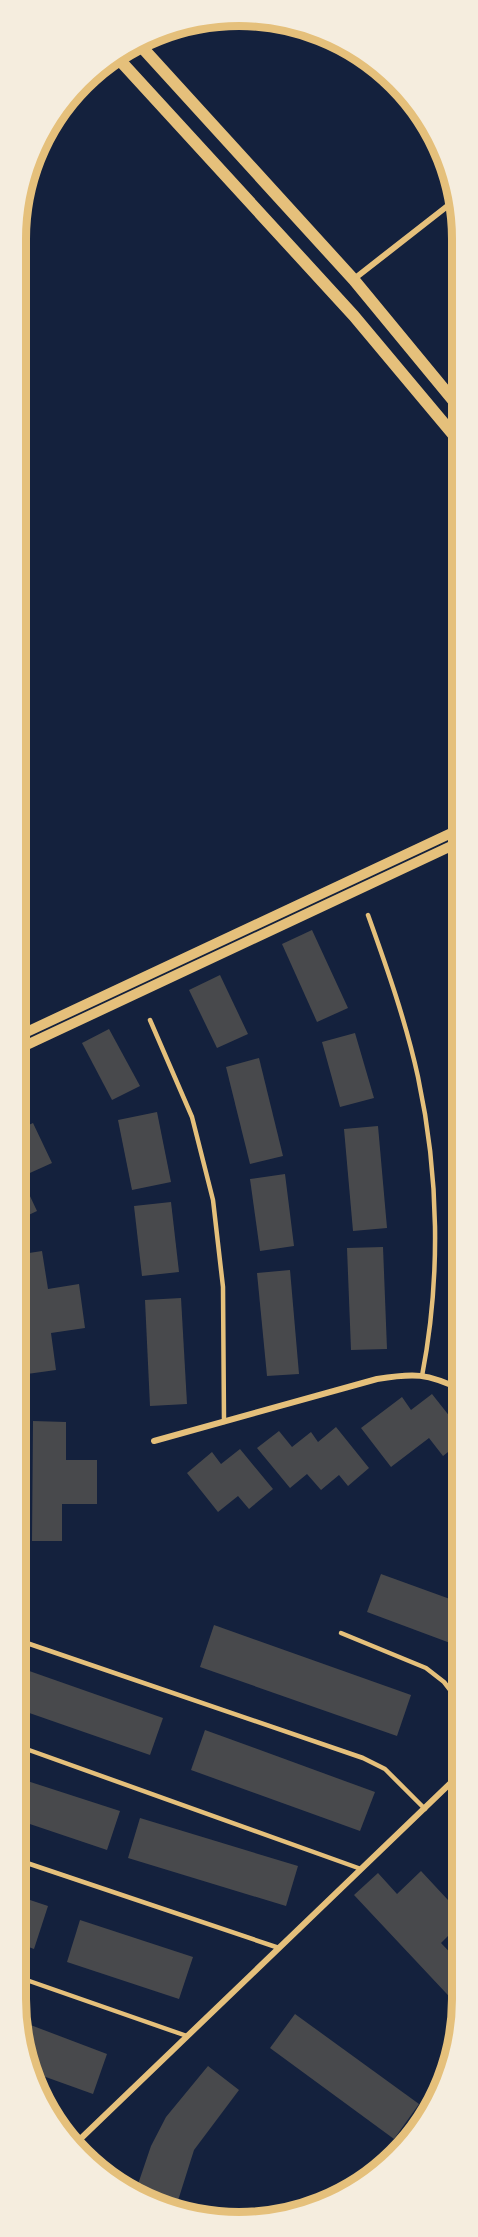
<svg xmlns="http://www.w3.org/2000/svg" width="478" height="2237" viewBox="0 0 478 2237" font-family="Mulish,sans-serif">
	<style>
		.building { fill: #48494c }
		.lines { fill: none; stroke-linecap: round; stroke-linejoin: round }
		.service { stroke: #e5c07b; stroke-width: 4.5 }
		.minor { stroke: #e5c07b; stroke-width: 6 }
		.tertiary { stroke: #e5c07b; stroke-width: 10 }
		.secondary { stroke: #e5c07b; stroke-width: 12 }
		.rim { fill: none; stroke: #e5c07b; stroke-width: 8 }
	</style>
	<rect width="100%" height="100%" fill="#14213d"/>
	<g class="building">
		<path d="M312,930L348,1008L317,1022L282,944Z"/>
		<path d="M220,975L248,1034L217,1048L189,990Z"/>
		<path d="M462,1007V1055L461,1056L451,1010Z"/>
		<path d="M109,1029L140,1086L112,1100L82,1043Z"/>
		<path d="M355,1033L374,1098L340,1107L322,1042Z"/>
		<path d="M259,1058L283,1156L250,1164L226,1067Z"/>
		<path d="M157,1112L171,1182L132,1190L118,1120Z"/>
		<path d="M33,1123L52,1163L21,1177L37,1211L16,1221V1131Z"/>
		<path d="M378,1126L387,1228L353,1231L344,1129Z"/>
		<path d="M285,1174L294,1246L260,1251L250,1179Z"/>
		<path d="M171,1202L179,1272L142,1276L134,1206Z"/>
		<path d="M383,1247L387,1349L351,1350L347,1248Z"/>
		<path d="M42,1251L48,1289L79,1284L85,1328L51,1333L56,1370L27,1374L16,1298V1255Z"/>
		<path d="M290,1270L299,1374L267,1376L257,1273Z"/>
		<path d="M181,1298L187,1404L150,1406L145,1300Z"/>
		<path d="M432,1394L462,1432V1441L443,1456L429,1438L391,1467L361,1428L402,1397L411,1410Z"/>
		<path d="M33,1421L66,1422V1460H97V1504H62V1541H32Z"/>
		<path d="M336,1427L369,1468L348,1486L339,1475L321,1490L307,1474L290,1488L257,1448L279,1431L292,1447L311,1432L318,1442Z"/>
		<path d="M240,1449L273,1489L249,1509L238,1496L218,1512L187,1473L212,1452L221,1464Z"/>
		<path d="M381,1574L461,1603V1647L367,1612Z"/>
		<path d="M214,1625L411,1695L397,1736L200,1667Z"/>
		<path d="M15,1666L163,1718L150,1755L15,1708Z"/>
		<path d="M205,1730L375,1792L360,1831L191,1770Z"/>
		<path d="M15,1777L120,1811L107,1850L15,1819Z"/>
		<path d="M140,1818L298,1866L286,1906L128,1858Z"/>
		<path d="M421,1871L461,1914V1923L441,1943L461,1964V2009L354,1895L378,1873L397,1894Z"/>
		<path d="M15,1895L48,1906L34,1949L15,1942Z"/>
		<path d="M80,1920L193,1957L179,1999L67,1962Z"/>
		<path d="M295,2014L419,2104L394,2139L270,2048Z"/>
		<path d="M20,2021L107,2054L93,2094L29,2071Z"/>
		<path d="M208,2066L239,2090L194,2150L175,2210L153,2205L135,2193L151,2146L166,2117Z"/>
	</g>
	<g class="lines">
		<g class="service">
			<path d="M368,915C387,968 406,1022 418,1077C439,1175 441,1278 422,1376"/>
			<path d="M150,1020L192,1117L213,1200L223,1287L224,1422"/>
			<path d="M341,1633L426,1668L444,1682L461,1704"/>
			<path d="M15,1639L363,1758L385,1769L425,1809"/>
			<path d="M15,1745L361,1869"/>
			<path d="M15,1859L279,1948"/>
			<path d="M15,1976L187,2036"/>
		</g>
		<g class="minor">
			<path d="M354,279L450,204L460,215"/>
			<path d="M154,1441L377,1379C414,1373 427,1373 462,1390"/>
			<path d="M73,2146L461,1773"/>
		</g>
		<g class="tertiary">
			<path d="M16,1037L462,828"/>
			<path d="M16,1050L462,841"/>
		</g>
		<g class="secondary">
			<path d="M139,44L354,280L462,411"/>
			<path d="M115,55L354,316L462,445"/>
		</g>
	</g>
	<path d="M0 0H478V2237H0ZM239 26H239A213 213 0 0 1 452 239V1999A213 213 0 0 1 239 2212H239A213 213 0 0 1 26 1999V239A213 213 0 0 1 239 26Z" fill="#f5edde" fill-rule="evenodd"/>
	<path class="rim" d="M239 26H239A213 213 0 0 1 452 239V1999A213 213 0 0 1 239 2212H239A213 213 0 0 1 26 1999V239A213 213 0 0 1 239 26Z"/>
</svg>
